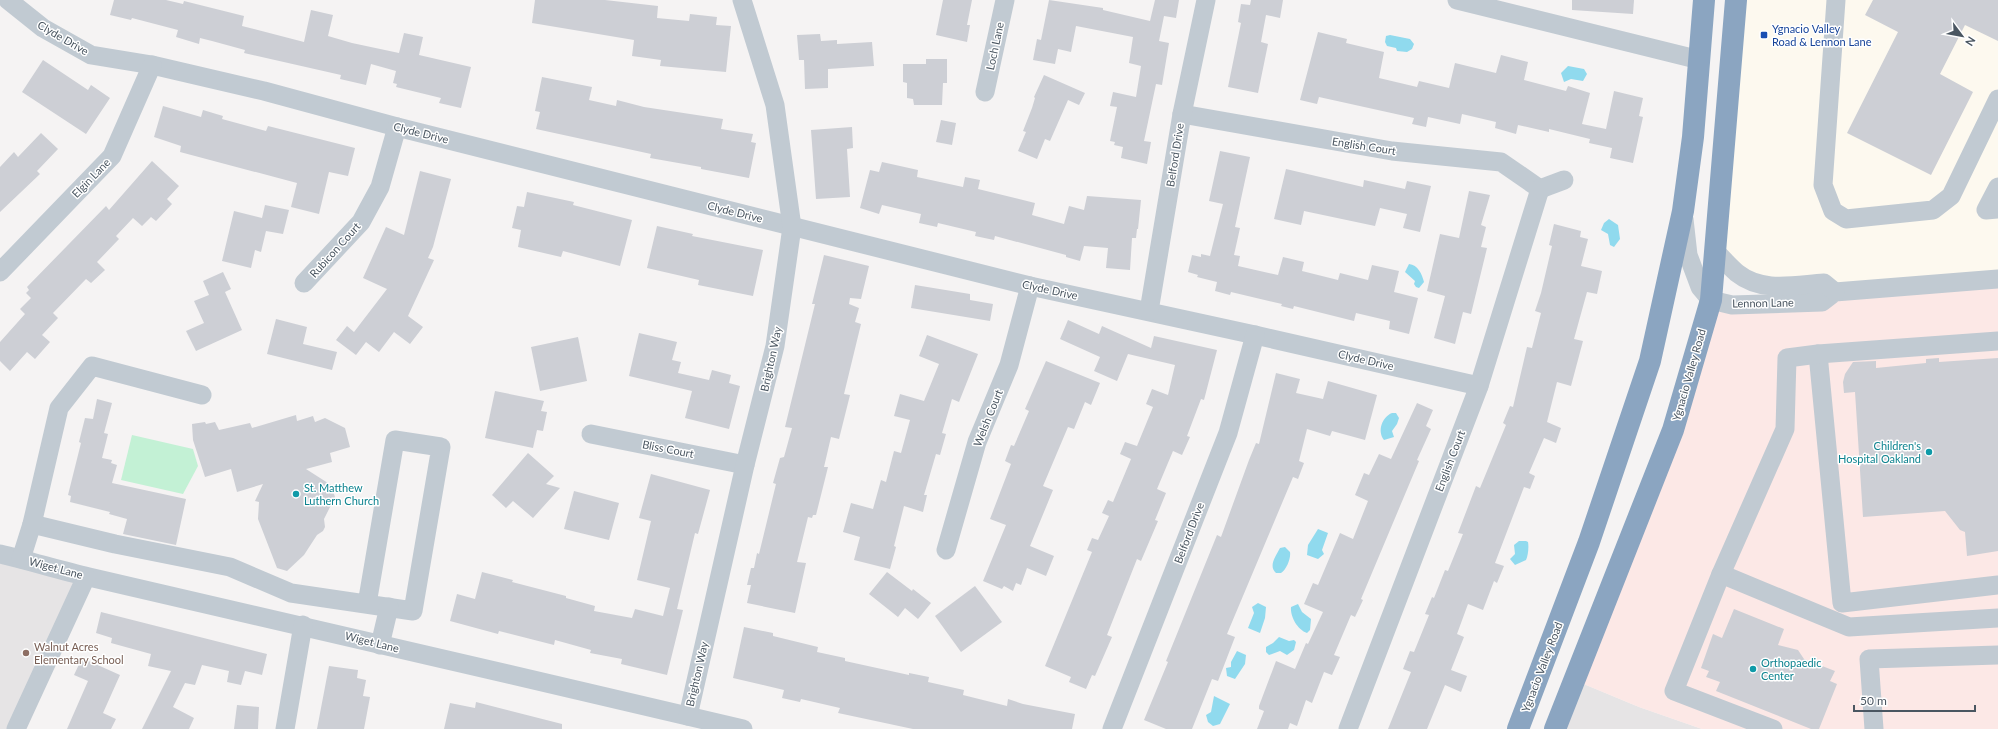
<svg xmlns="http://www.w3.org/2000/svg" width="1998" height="729" viewBox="0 0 1998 729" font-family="Lato,sans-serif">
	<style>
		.commercial { fill: #fdf9ef }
		.education { fill: #e6e4e5 }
		.medical { fill: #fce8e6 }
		.green { fill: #c3f1d5 }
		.water { fill: #90daee }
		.building { fill: #cdcfd5 }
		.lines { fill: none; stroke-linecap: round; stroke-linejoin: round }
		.minor { stroke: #c1cad2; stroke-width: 19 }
		.highway { stroke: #8ba5c1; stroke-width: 22 }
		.transit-dot { fill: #1a4fb4; stroke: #fff; stroke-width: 1.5 }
		.culture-dot { fill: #0f9aa8; stroke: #fff; stroke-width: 1.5 }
		.education-dot { fill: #8d6e63; stroke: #fff; stroke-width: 1.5 }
		.labels { text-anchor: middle; stroke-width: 3; stroke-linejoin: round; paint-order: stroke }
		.transit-label { font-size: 11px; fill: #164399; stroke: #fff; text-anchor: start }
		.street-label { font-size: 11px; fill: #4a5661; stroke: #fff }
		.culture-label { font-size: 11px; fill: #0d838f; stroke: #fff; text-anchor: start }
		.education-label { font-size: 11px; fill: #785e54; stroke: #fff; text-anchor: start }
	</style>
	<rect width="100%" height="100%" fill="#f5f3f3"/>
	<path class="commercial" d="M1736,0H1998V279L1779,286L1715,251Z"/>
	<g class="education">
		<path d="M0,554L86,577L16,729H0Z"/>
		<path d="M1574,680L1639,707L1702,729H1555Z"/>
	</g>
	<path class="medical" d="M1998,279V729H1702L1639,707L1574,680L1711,300Z"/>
	<path class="green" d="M132,435L193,449L198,466L183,494L121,480Z"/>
	<g class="water">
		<path d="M1390,35L1410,39L1414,44L1412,49L1407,52L1397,51L1396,48L1387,46L1385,42L1386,36Z"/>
		<path d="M1568,66L1584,69L1587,74L1583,81L1571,79L1564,82L1561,73Z"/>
		<path d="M1609,219L1618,225L1620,239L1614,247L1610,245L1608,234L1601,230L1604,223Z"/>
		<path d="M1409,264C1418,265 1422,274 1424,282L1419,288L1416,287L1414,284L1415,281L1405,272Z"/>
		<path d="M1392,413H1396L1399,418L1397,424L1392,431L1394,437L1384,440C1377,431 1382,417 1392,413Z"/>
		<path d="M1318,529L1328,533L1322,550L1324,554L1318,559L1307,555L1308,545Z"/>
		<path d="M1519,541H1526L1528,542C1529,547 1528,556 1526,560L1515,565L1510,559L1515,554L1514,545Z"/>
		<path d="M1285,547L1290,552C1291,558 1287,569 1281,573H1276C1268,566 1276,556 1280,548Z"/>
		<path d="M1258,603L1266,607L1265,618L1260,633L1248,628L1254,613L1252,607Z"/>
		<path d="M1298,604L1302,612L1311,619L1310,630L1307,633C1298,630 1290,617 1291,607Z"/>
		<path d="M1279,637L1289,641L1294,640L1296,642L1294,650L1287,655L1280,651L1269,655L1266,652V647L1273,643Z"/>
		<path d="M1237,651L1246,655L1245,664L1235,679L1227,676L1226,668L1231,667V662Z"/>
		<path d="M1214,696L1230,704L1220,724L1213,726L1208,722L1206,715L1211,712Z"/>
	</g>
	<g class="building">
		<path d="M114,0H166L183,4L184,1L244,16L242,26L304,42L311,10L333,15L328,36L352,43L399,53L404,33L423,37L419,55L471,67L461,108L439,103L441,98L396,87L397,84L393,83L396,71L371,64L366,85L340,79L341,75L244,53L245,50L212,41L200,38L199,44L176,37L178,30L132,18L131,20L110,15Z"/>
		<path d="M535,0H605L658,6L657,18L689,21L690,14L717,17L716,25L731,26L726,72L660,66L661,60L632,56L634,40L532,23Z"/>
		<path d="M943,0H972L967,25H970L967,42L936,35Z"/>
		<path d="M1049,0L1103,8V10L1150,21L1155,0H1179L1176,18L1164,16L1159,41L1169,43L1162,85L1156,84L1144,141L1151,142L1147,164L1121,158L1123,147L1114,145L1115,142L1110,141L1117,107L1110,106L1113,92L1136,97L1141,66L1129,63L1133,37L1076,26L1071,52L1058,49L1055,64L1033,60L1037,39L1041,40Z"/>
		<path d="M1251,0H1283L1280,18L1266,15L1261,42L1268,44L1258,93L1228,87L1241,23L1238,22L1241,4L1250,5Z"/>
		<path d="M1572,0H1634L1633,14L1572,10Z"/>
		<path d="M1873,0H1998V41L1965,25L1940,74L1973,92L1931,175L1847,133L1898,32L1865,15Z"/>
		<path d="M1318,32L1347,39L1346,43L1384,52L1379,78L1417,87L1419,81L1449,88L1455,63L1496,73L1501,55L1528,62L1524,80L1566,91L1568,86L1590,93L1582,124L1606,129L1614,91L1643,98L1639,116L1643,117L1633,163L1610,158L1612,148L1589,143L1590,139L1549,129V132L1518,125L1516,134L1495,128L1496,122L1462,114L1460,124L1428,117L1426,127L1412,124L1414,118L1319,97L1317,104L1300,100Z"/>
		<path d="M820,34L821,41L837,40V44L872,42L874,66L828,69V88L805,89L804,60H799L797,35Z"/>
		<path d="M926,59H947V83H943L942,105H914L913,99L907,98V83L903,82V64H926Z"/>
		<path d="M43,60L88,90L91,85L110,98L86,134L22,92Z"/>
		<path d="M1044,75L1085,93L1079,105L1068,100L1050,141L1045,139L1037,159L1018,151L1026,132L1023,131L1032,108L1035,98L1034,97Z"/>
		<path d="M542,77L592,87L589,100L616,106L617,100L644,107L723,119L721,129L753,134L751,142L756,143L749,178L701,169V167L650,158L651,154L536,129L540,112L535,111Z"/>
		<path d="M163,106L201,117L203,110L223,116L222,119L266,131L268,126L355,148L348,176L329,172L319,214L291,207L297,183L180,152L181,146L154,137Z"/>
		<path d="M941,120L956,123L952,145L936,142Z"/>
		<path d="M852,127L853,148L847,149L850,197L816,199L811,130Z"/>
		<path d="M41,133L58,149L37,171L40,174L0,212V167L14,152L18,157Z"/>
		<path d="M1220,151L1250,157L1235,227L1240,228L1234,255L1240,256L1238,266L1278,275L1283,257L1304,262L1302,271L1338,280L1340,273L1368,280L1372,265L1399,271L1394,292L1418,298L1409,334L1389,329L1390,321L1356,313L1354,321L1294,306L1293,309L1281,306L1282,304L1231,292L1230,295L1215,291L1217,282L1197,277L1198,275L1188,272L1192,255L1201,257V254L1210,256L1223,204L1209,201Z"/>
		<path d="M152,161L179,186L167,199L172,204L156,221L151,217L142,226L133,218L116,236L119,239L97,262L105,270L91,283L86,279L53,313L58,318L42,335L50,342L35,359L27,352L10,371L0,361V342L25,314L20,309L31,298L26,293L29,290L27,287L106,206L109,210Z"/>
		<path d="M882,162L918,170L917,177L963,187L965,177L980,180L978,189L1035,203L1032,215L1064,224L1069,206L1084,210L1087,196L1141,200L1138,229H1137L1136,238H1132L1130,270L1106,268L1108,248L1084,246L1080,261L1066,257V255L995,236L994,240L975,236L976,232L938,223L937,227L919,223L921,214L882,205L879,214L860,208L870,170L879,172Z"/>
		<path d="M1286,169L1363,187L1364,180L1405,189L1407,181L1431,186L1420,232L1403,228L1407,214L1380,208L1375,226L1304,211L1301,225L1274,219Z"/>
		<path d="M420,171L451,179L433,247L428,258L434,260L408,316L423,327L410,344L394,332L379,352L366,342L356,355L336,340L347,326L354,332L387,289L363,278L386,227L404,235Z"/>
		<path d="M1469,191L1490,195L1481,225L1486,227L1481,247L1487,248L1471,314L1463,312L1455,344L1434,338L1445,296L1427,291L1440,234L1459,238Z"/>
		<path d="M527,192L574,202L573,205L632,220L620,266L563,251L561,257L518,247L521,230L512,228L517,206L524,207Z"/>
		<path d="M265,205L289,210L283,234L266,231L261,252L255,250L251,268L222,261L234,211L262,218Z"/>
		<path d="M1554,224L1581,231L1580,237L1588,239L1581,266L1602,271L1597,294L1587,292L1574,339L1583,341L1571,386L1557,382L1547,422L1561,428L1556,443L1544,438L1529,473L1535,476L1530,489L1524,487L1495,563L1504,566L1497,583L1494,581L1483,610L1468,604L1457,634L1464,637L1451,670L1467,676L1461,692L1445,685L1427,729H1388L1411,672L1403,669L1410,651L1414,652L1429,615L1425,614L1432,597L1434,598L1445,570L1448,571L1463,534L1458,533L1476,486L1480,488L1506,425L1503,423L1510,406L1513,407L1527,347L1532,348L1541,313L1535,311L1541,293L1552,246L1549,245Z"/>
		<path d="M657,226L693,234L692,236L763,250L753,296L698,285L699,280L647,268Z"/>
		<path d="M824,255L869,266L861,299L850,298L849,304L859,308L855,322L861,324L844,394L850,395L839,439L831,437L824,467H828L816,515H813L812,518L808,517L797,562L806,563L795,613L747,603L751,585H747L751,568H754L757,553L759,554L776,484L773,483L780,458L784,457L792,428L785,427L815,304H812Z"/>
		<path d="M223,272L231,289L225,292L242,330L196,351L186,331L204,323L194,301L209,295L203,281Z"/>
		<path d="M915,285L970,294V300L993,304L990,321L911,308Z"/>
		<path d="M276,319L307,327L303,344L337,352L332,370L267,354Z"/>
		<path d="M1068,320L1099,334L1102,326L1151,348L1154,336L1217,350L1204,400L1201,399L1187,436L1190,437L1182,455L1173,451L1157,489L1166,493L1155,520L1158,521L1141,561L1137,559L1107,635L1112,637L1095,676L1092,675L1086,689L1069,682L1071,677L1045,666L1092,552L1087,550L1092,538L1098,540L1109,516L1102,513L1108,500L1113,502L1131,459L1120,454L1125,442L1137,446L1153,407L1146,404L1152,389L1168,395L1175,365L1128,354L1117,381L1094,371L1100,357L1060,339Z"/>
		<path d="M639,333L677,342L672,360L681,362L678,373L709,380L712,370L731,375L729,383L740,386L729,429L685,418L692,391L629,376Z"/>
		<path d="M927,335L978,354L959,402L952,399L942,433L946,434L940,455L936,454L924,495H927L923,512L904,506L894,546L896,547L890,569L854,560L860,537L843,532L851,503L873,509L881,480L886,482L894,451L901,453L910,420L894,416L900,394L924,401L939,364L919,356Z"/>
		<path d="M578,337L587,381L540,391L531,347Z"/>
		<path d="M1939,358V362L1998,358V551L1967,556L1965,532L1960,530L1945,511L1863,517L1855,392L1844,393L1843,382L1845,374L1853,362L1876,361V368L1926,363V359Z"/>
		<path d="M1046,361L1100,383L1091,405L1085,402L1074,429L1068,427L1043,486L1053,490L1030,546L1054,556L1046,576L1027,568L1021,585L1016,583L1013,591L1004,586L1002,589L983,581L1006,525L990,519L1011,464L1005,461L1011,445L1014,446L1029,411L1025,409Z"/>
		<path d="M1276,373L1300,379L1296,393L1323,399L1328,381L1377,395L1365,440L1332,431L1330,436L1307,429L1299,461L1304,463L1298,479L1293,477L1227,634L1235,637L1218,681L1212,679L1192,729H1166L1144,720L1168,662L1166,661L1217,535L1221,537L1249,460L1256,443L1259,444Z"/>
		<path d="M495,391L544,401L541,411L547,412L543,431L537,430L533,448L485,438Z"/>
		<path d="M97,399L112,403L104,433L108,434L102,458L112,460L111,463L117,465L112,483L186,499L176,545L123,534L127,519L109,514L110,512L70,502L71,496L68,495L81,443L79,442L85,418L93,419Z"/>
		<path d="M1417,403L1433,410L1426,426L1431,429L1417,460L1419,461L1361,599L1363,600L1355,617L1351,615L1334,655L1340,657L1332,675L1324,672L1312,703L1306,700L1297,726L1290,723L1288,729H1257L1264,711L1259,709V706L1276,661L1295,669L1306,643L1308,644L1323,612L1304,604L1313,583L1318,585L1340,533L1353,539L1368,501L1355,495L1364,473L1369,475L1379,454L1391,459Z"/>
		<path d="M296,415L297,421L313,416L315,422L325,418L345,428L350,447L330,453L332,462L306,469L331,485L335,497L324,519L325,527L323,531L317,535L304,555L287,571L277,568L258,519L259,502L255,501L263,484L237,492L231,469L205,477L193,440L192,424L205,422L206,424L215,422L219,430L250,423L252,428Z"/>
		<path d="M528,453L554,476L546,484L560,488L533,518L513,501L506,508L492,495Z"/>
		<path d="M651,474L710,490L698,534L695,533L677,609L683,610L667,675L621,664L622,659L590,653L591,650L555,640L554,645L499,631L498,634L450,621L457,594L475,599L482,572L513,580L512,582L566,596V598L595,606L594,611L632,618L635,609L663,616L670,588L637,580L651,521L639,518Z"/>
		<path d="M574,491L619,503L609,540L564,529Z"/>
		<path d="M887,572L912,591L913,589L931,603L918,619L905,608L898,617L869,594Z"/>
		<path d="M975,586L1002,622L961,652L935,616Z"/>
		<path d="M1734,609L1784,629L1778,645L1798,650L1804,659L1835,671L1830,681L1837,684L1819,729H1811L1716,691L1720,682L1706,677L1709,671L1701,668L1713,634L1722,638Z"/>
		<path d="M101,612L267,654L262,675L245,671L241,685L227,682L229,671L202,665L195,685L185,683L173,707L194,718L189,729H142L171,671L148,666L151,654L111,643L112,638L96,633Z"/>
		<path d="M744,627L773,633V636L818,647L817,652L845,658V661L909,675V673L929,677L928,682L964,690L963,695L1007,706L1008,699L1023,704L1075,714L1072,729H913L838,713L840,708L801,699L800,702L782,698L784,690L733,678Z"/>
		<path d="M82,658L120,675L103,713L116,719L111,729H67L88,681L74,675Z"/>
		<path d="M329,666L358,670L357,678L366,680L363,696L370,697L364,729H317Z"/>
		<path d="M476,702L562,724V729H444L450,703L475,708Z"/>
		<path d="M237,705L259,707L258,729H234Z"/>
	</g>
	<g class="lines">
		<g class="minor">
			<path d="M8,0L43,28L91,55L152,65L264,91L397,127L1030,286L1255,335L1479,386"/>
			<path d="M1457,0L1700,60"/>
			<path d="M1836,0L1823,185L1833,211L1846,219L1933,210L1951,196L1998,99"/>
			<path d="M985,92L1005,0"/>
			<path d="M1182,114L1392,151L1501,162L1540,189L1479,386L1348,729"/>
			<path d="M1998,187L1986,210L1998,209"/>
			<path d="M1540,189L1564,180"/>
			<path d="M1684,219L1688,255L1700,287L1711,300L1732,305L1822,302L1835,292L1998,279"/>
			<path d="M1715,251C1722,258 1729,266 1737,273C1762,293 1794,285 1824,283L1835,292"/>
			<path d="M0,272L112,156L152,65"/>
			<path d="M304,283L361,222L380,187L397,127"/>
			<path d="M1149,311L1182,114L1206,0"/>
			<path d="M1818,354L1842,603L1998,585"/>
			<path d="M591,434L745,465"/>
			<path d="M32,524L115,544L230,567L291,593L413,611L441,447L395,440L367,604"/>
			<path d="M946,550L977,442L1009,365L1030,286"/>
			<path d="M0,554C30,561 59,570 89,577C308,627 525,678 743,729"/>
			<path d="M21,559L32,524L59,408L92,366L202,395"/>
			<path d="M1721,574L1849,627L1998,618"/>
			<path d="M380,645L389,607"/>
			<path d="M688,716L745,465L775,346L792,227L775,105L742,0"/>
			<path d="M16,729L86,577"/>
			<path d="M285,729L303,625"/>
			<path d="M1112,729L1228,433L1255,335"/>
			<path d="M1773,729L1674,691L1721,574L1785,429L1787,358L1818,354L1998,341"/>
			<path d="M1874,729L1869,659L1998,655"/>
		</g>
		<g class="highway">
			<path d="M1518,729L1589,542L1650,361L1683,211L1693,137L1704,0"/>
			<path d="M1555,729L1673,430L1711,300L1736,0"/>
		</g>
	</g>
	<rect class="transit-dot" x="1760" y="31" width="8" height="8" rx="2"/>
	<g class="culture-dot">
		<circle cx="1929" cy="452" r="4"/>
		<circle cx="296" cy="494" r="4"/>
		<circle cx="1753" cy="669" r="4"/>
	</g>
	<circle class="education-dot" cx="26" cy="653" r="4"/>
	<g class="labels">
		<g class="transit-label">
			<text x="1772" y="33">Ygnacio Valley<tspan x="1772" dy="13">Road &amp; Lennon Lane</tspan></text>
		</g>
		<g class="street-label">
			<text transform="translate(63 38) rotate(30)" y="4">Clyde Drive</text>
			<text transform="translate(995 46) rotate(-78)" y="4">Loch Lane</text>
			<text transform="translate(421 133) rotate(14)" y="4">Clyde Drive</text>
			<text transform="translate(1364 146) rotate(9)" y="4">English Court</text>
			<text transform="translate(1175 155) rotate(-81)" y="4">Belford Drive</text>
			<text transform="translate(91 178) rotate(-46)" y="4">Elgin Lane</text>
			<text transform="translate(735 212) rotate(14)" y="4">Clyde Drive</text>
			<text transform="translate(335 250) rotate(-48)" y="4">Rubicon Court</text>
			<text transform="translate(1050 290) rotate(12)" y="4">Clyde Drive</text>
			<text transform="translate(1763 303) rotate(-1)" y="4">Lennon Lane</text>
			<text transform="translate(771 359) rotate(-78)" y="4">Brighton Way</text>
			<text transform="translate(1366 360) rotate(13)" y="4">Clyde Drive</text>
			<text transform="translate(1689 375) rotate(-74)" y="4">Ygnacio Valley Road</text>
			<text transform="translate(988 418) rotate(-68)" y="4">Welsh Court</text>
			<text transform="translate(668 449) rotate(11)" y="4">Bliss Court</text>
			<text transform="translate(1450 461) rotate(-69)" y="4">English Court</text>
			<text transform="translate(1189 533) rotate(-69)" y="4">Belford Drive</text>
			<text transform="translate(56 568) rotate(15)" y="4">Wiget Lane</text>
			<text transform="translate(372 642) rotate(14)" y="4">Wiget Lane</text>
			<text transform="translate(1542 667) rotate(-69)" y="4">Ygnacio Valley Road</text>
			<text transform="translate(697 674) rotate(-77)" y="4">Brighton Way</text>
		</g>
		<g class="culture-label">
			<text x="1921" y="450" text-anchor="end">Children's<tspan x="1921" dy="13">Hospital Oakland</tspan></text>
			<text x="304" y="492">St. Matthew<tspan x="304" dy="13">Luthern Church</tspan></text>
			<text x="1761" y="667">Orthopaedic<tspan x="1761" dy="13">Center</tspan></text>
		</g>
		<g class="education-label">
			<text x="34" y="651">Walnut Acres<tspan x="34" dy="13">Elementary School</tspan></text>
		</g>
	</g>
	<g transform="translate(1962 36) rotate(122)" stroke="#ffffff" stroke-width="3" paint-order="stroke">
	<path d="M0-3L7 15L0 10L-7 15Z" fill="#4a5661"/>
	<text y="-6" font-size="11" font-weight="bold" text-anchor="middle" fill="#4a5661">N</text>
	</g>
	<path d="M1854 705v6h121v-6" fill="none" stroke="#4a5661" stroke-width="2"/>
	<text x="1860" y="705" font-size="12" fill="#4a5661" stroke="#ffffff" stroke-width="3" paint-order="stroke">50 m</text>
</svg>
